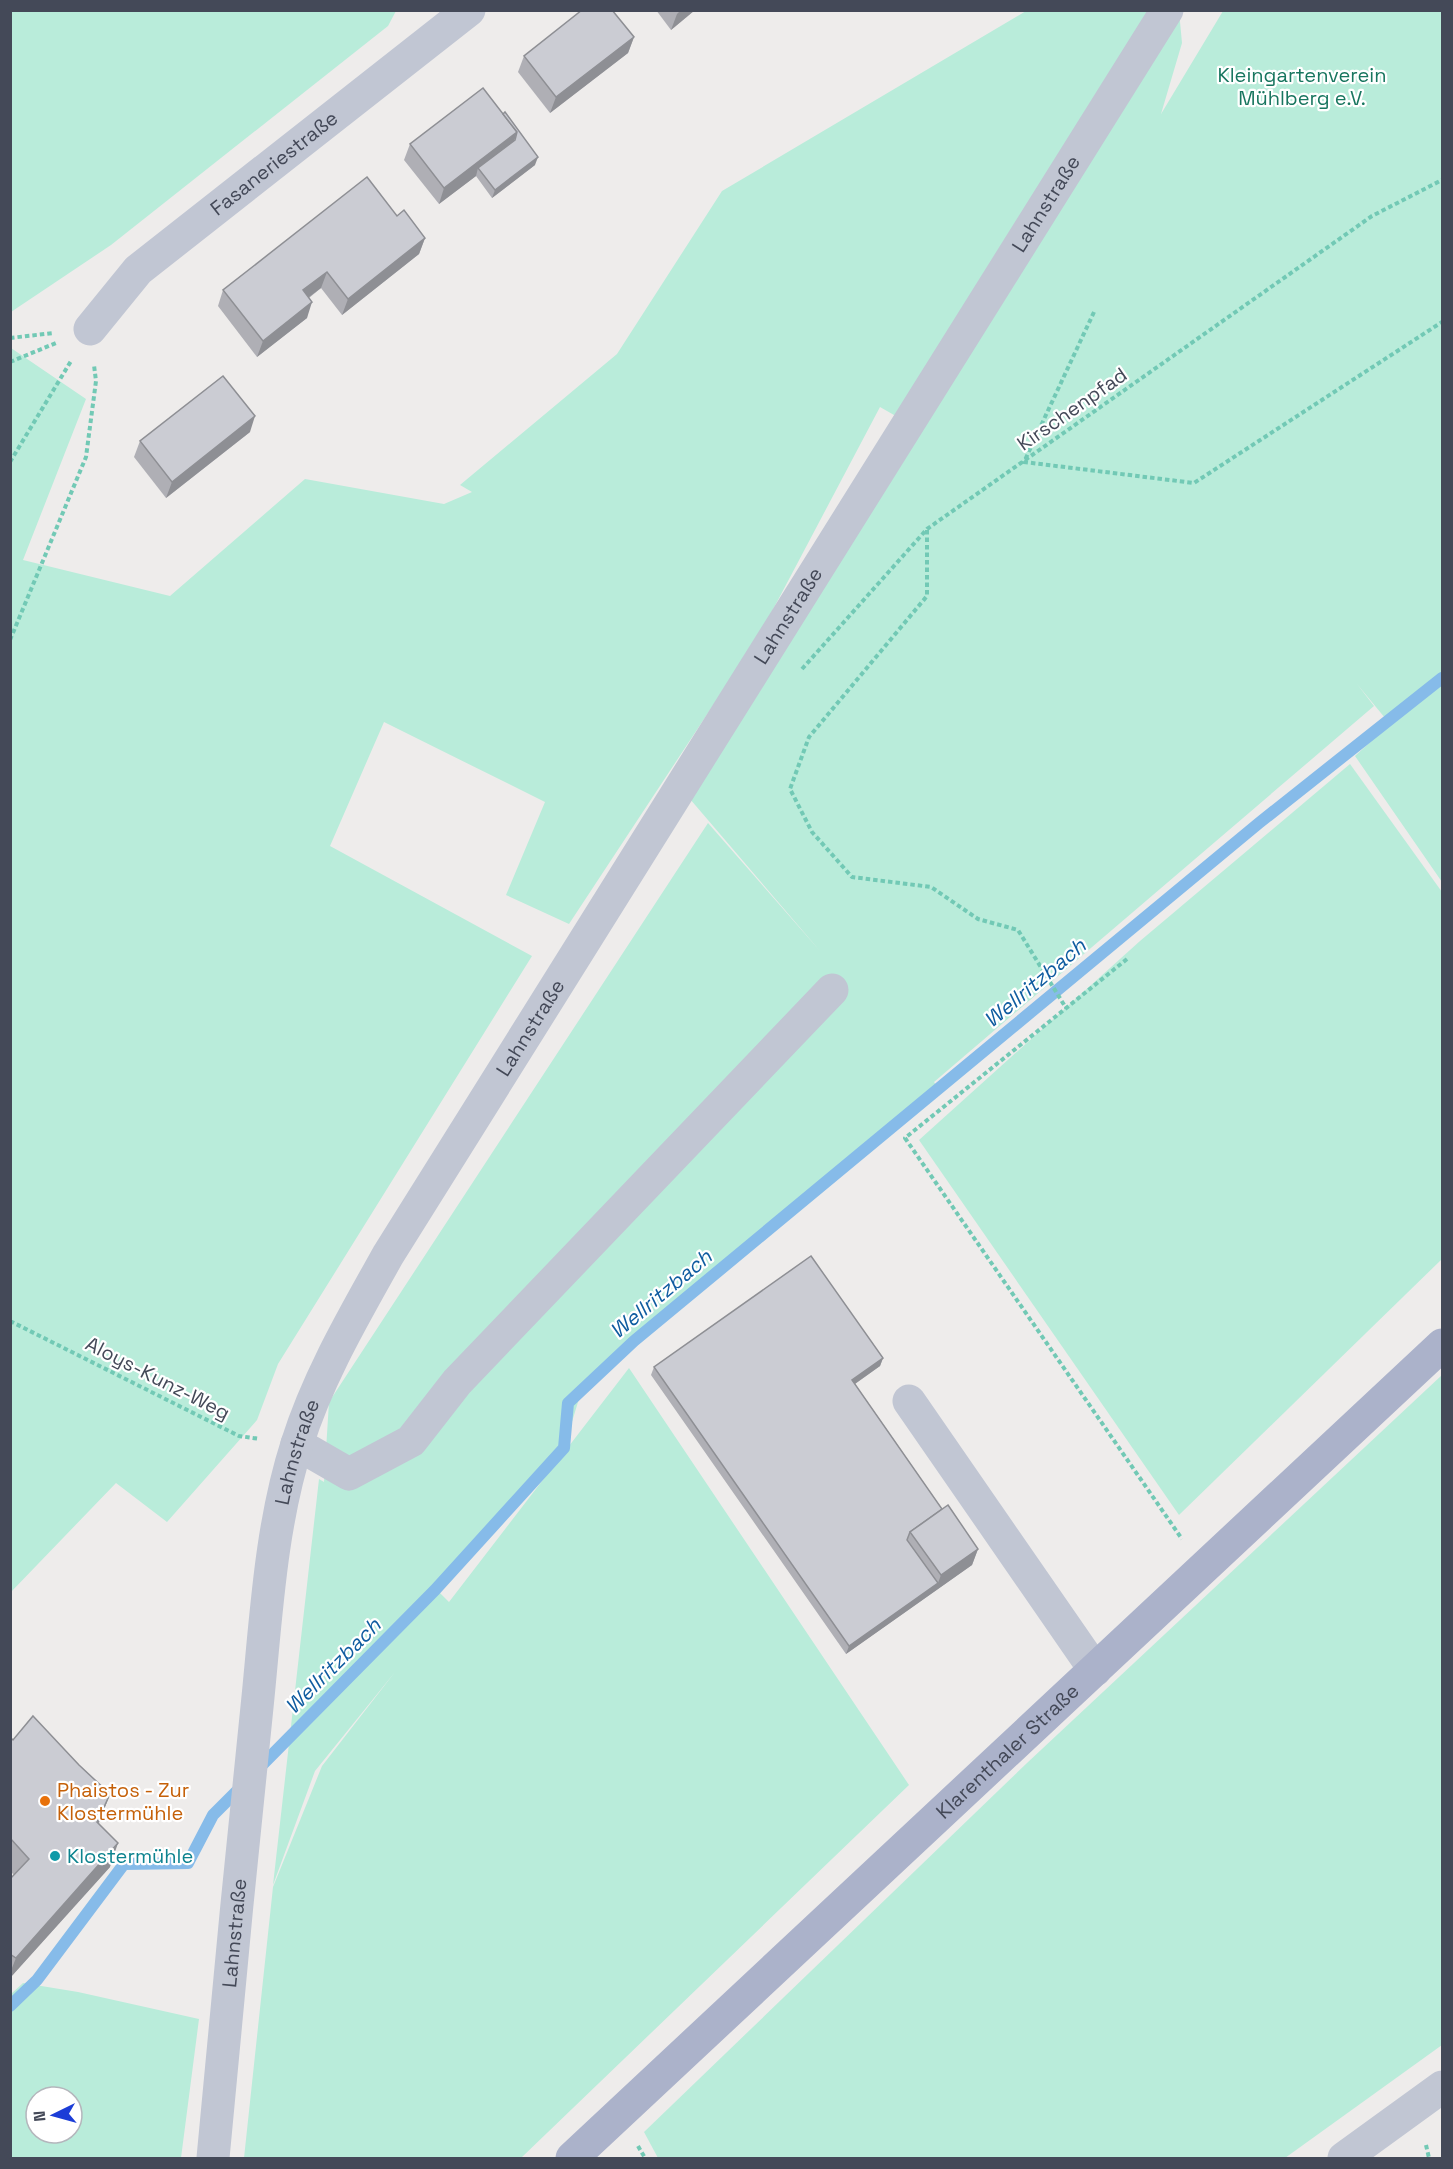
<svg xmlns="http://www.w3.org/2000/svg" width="1453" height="2169" viewBox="0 0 1453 2169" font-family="'Space Grotesk',sans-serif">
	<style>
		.green { fill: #b9ecda; fill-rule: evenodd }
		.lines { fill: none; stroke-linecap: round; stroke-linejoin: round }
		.stream { stroke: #86bbe9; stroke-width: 12 }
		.path { stroke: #72c9b5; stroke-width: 4; stroke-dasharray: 4.5 3; stroke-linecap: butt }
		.minor { stroke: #c1c6d3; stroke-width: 33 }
		.major { stroke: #abb2ca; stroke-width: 33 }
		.wall { fill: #afafb5 }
		.shaded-wall { fill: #8e8f94 }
		.building { fill: #cbccd3; stroke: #8e8f94; stroke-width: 1.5 }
		.food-dot { fill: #e8710a; stroke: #fff; stroke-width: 2 }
		.culture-dot { fill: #0f9aa8; stroke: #fff; stroke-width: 2 }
		.labels { text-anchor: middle; stroke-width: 4.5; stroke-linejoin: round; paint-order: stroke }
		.park-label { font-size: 20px; fill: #18765f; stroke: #fff }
		.street-label { font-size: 20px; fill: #444958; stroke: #fff }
		.food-label { font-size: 20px; fill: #c56008; stroke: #fff; text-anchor: start }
		.culture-label { font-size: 20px; fill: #0d838f; stroke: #fff; text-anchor: start }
		.water-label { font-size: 21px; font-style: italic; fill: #0f5ca0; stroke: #fff }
	</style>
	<rect width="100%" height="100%" fill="#eeeceb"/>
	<g class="green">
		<path d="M11,10H396V11L388,26L111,245L11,312Z"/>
		<path d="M1026,11H1179L1182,43L1161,114L1223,11H1442V882L1355,756L1390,724L1357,684L1374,706L934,1082L938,1088L582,1389L564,1448L434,1587L449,1602L629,1368L909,1785L521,2158H244L273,1887L322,1766L395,1672L315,1771L273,1885L319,1479L324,1482L329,1402L708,823L820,951L690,799L908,423L880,407L760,634L569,924L506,895L545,802L384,722L330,846L532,956L278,1364L257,1420L167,1522L116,1483L11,1592V348L86,399L23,560L170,596L305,479L444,504L472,492L460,485L617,354L722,191Z"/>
		<path d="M1350,764L1442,892V1259L1179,1515L919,1140L1140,941Z"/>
		<path d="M1442,1375V2045L1285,2158H658L644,2132L1027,1763Z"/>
		<path d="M23,1983L78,1992L199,2019L181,2158H11V1994ZM36,2097H72V2133H36Z"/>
	</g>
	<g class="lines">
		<g class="stream">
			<path d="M258,1769L435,1590L564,1448L568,1403L634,1341L1259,823L1442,678"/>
			<path d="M10,2006L37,1980L124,1864L188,1863L213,1815L242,1786"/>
		</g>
		<g class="path">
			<path d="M1094,312L1024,462L1194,483L1442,322"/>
			<path d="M10,338L53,333"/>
			<path d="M10,362L56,343"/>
			<path d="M10,462L71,361"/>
			<path d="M927,530V596L809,737L790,789L812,832L852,877L931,887L978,919L1018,930L1066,1008"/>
			<path d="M10,640L86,457L96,381L94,365"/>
			<path d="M802,669L927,529L1372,216L1442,180"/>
			<path d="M1127,959L905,1138L1182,1539"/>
			<path d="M10,1321L239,1436L260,1439"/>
			<path d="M1426,2145L1429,2158"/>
			<path d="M638,2146L645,2158"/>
		</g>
		<g class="minor">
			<path id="s1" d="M90,329L138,270L469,10"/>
			<path d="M909,1401L1095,1670"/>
			<path d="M297,1444L349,1474L411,1441L457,1382L832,990"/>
			<path id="s2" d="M213,2158C227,2008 241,1857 257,1707C266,1620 270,1528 297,1444C318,1377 354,1316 388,1255L1167,10"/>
			<path d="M1344,2158L1442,2087"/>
		</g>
		<path class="major" id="s3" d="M572,2158L1442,1345"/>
	</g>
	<g class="wall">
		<path d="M656,10H695L671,30Z"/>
		<path d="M634,37L628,53L550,113L518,72L524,56Z"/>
		<path d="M410,144L535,165L492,198L476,176L439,204L404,160Z"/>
		<path d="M397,216L425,238L419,254L342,315L321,288L309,298L307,318L257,357L218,306L223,290Z"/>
		<path d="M250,432L166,498L134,457L140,441Z"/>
		<path d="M883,1358L880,1366L855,1384L942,1509L978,1549L972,1565L846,1654L651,1375L654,1367Z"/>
		<path d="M10,1737L13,1740L79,1765L110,1794L99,1823L110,1867L10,1978V1879L14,1875L10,1871Z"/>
	</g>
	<g class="shaded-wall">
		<path d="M681,10H695L671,30L677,14Z"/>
		<path d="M634,37L628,53L550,113L556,97Z"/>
		<path d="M517,132L512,148L478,168L476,176L439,204L444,188Z"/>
		<path d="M538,157L535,165L492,198L495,190Z"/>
		<path d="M425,238L419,254L342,315L348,299Z"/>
		<path d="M327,272L321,288L297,306L303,290Z"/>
		<path d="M312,302L307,318L257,357L263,341Z"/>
		<path d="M255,416L250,432L166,498L172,482Z"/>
		<path d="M883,1358L880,1366L849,1388L852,1380Z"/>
		<path d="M978,1549L972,1565L846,1654L849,1646L938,1583L941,1575Z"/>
		<path d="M110,1794L101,1817L89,1845L97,1822Z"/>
		<path d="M118,1843L110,1867L10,1978V1973L16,1958Z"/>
	</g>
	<g class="building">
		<path d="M582,10H612L634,37L556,97L524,56Z"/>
		<path d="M483,88L517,132L444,188L410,144Z"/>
		<path d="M505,112L538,157L495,190L478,168L515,140L517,132L503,114Z"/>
		<path d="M367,177L397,216L404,210L425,238L348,299L327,272L303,290L312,302L263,341L223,290Z"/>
		<path d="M223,376L255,416L172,482L140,441Z"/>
		<path d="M811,1256L883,1358L852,1380L942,1509L910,1532L907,1540L938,1583L849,1646L654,1367Z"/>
		<path d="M948,1505L978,1549L941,1575L910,1532Z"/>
		<path d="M33,1716L79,1765L110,1794L97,1822L118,1843L16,1958L10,1954V1879L29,1859L10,1838V1737L13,1740Z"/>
	</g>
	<circle class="food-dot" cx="45" cy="1801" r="6"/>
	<circle class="culture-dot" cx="55" cy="1856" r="6"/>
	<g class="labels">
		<g class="park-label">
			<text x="1302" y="82">Kleingartenverein<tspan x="1302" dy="23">Mühlberg e.V.</tspan></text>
		</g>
		<g class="street-label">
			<text dy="7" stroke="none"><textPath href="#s1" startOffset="249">Fasaneriestraße</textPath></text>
			<text dy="7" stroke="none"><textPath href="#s2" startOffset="2170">Lahnstraße</textPath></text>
			<text transform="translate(1072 409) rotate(-35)" y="7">Kirschenpfad</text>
			<text dy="7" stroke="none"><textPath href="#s2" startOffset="1684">Lahnstraße</textPath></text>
			<text dy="7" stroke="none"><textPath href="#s2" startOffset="1198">Lahnstraße</textPath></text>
			<text transform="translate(158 1378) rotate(27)" y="7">Aloys-Kunz-Weg</text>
			<text dy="7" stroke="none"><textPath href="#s2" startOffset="712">Lahnstraße</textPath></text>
			<text dy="7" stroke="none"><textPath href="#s3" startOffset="596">Klarenthaler Straße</textPath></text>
			<text dy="7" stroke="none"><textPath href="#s2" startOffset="226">Lahnstraße</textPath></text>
		</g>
		<g class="food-label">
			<text x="57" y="1797">Phaistos - Zur<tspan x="57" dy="23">Klostermühle</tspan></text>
		</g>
		<g class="culture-label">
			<text x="67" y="1863">Klostermühle</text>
		</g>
		<g class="water-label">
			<text transform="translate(1035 983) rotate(-40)" y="7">Wellritzbach</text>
			<text transform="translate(661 1294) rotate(-40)" y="7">Wellritzbach</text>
			<text transform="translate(333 1666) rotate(-45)" y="7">Wellritzbach</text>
		</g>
	</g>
	<rect width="1453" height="2169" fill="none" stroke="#444958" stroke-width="24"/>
	<g transform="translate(54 2115) rotate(265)"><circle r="28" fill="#ffffff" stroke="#b4b6bc" stroke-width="1.5"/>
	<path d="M0-4.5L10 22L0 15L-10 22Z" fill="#1c3dd7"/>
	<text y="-9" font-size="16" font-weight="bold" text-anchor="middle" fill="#444958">N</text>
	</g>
</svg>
